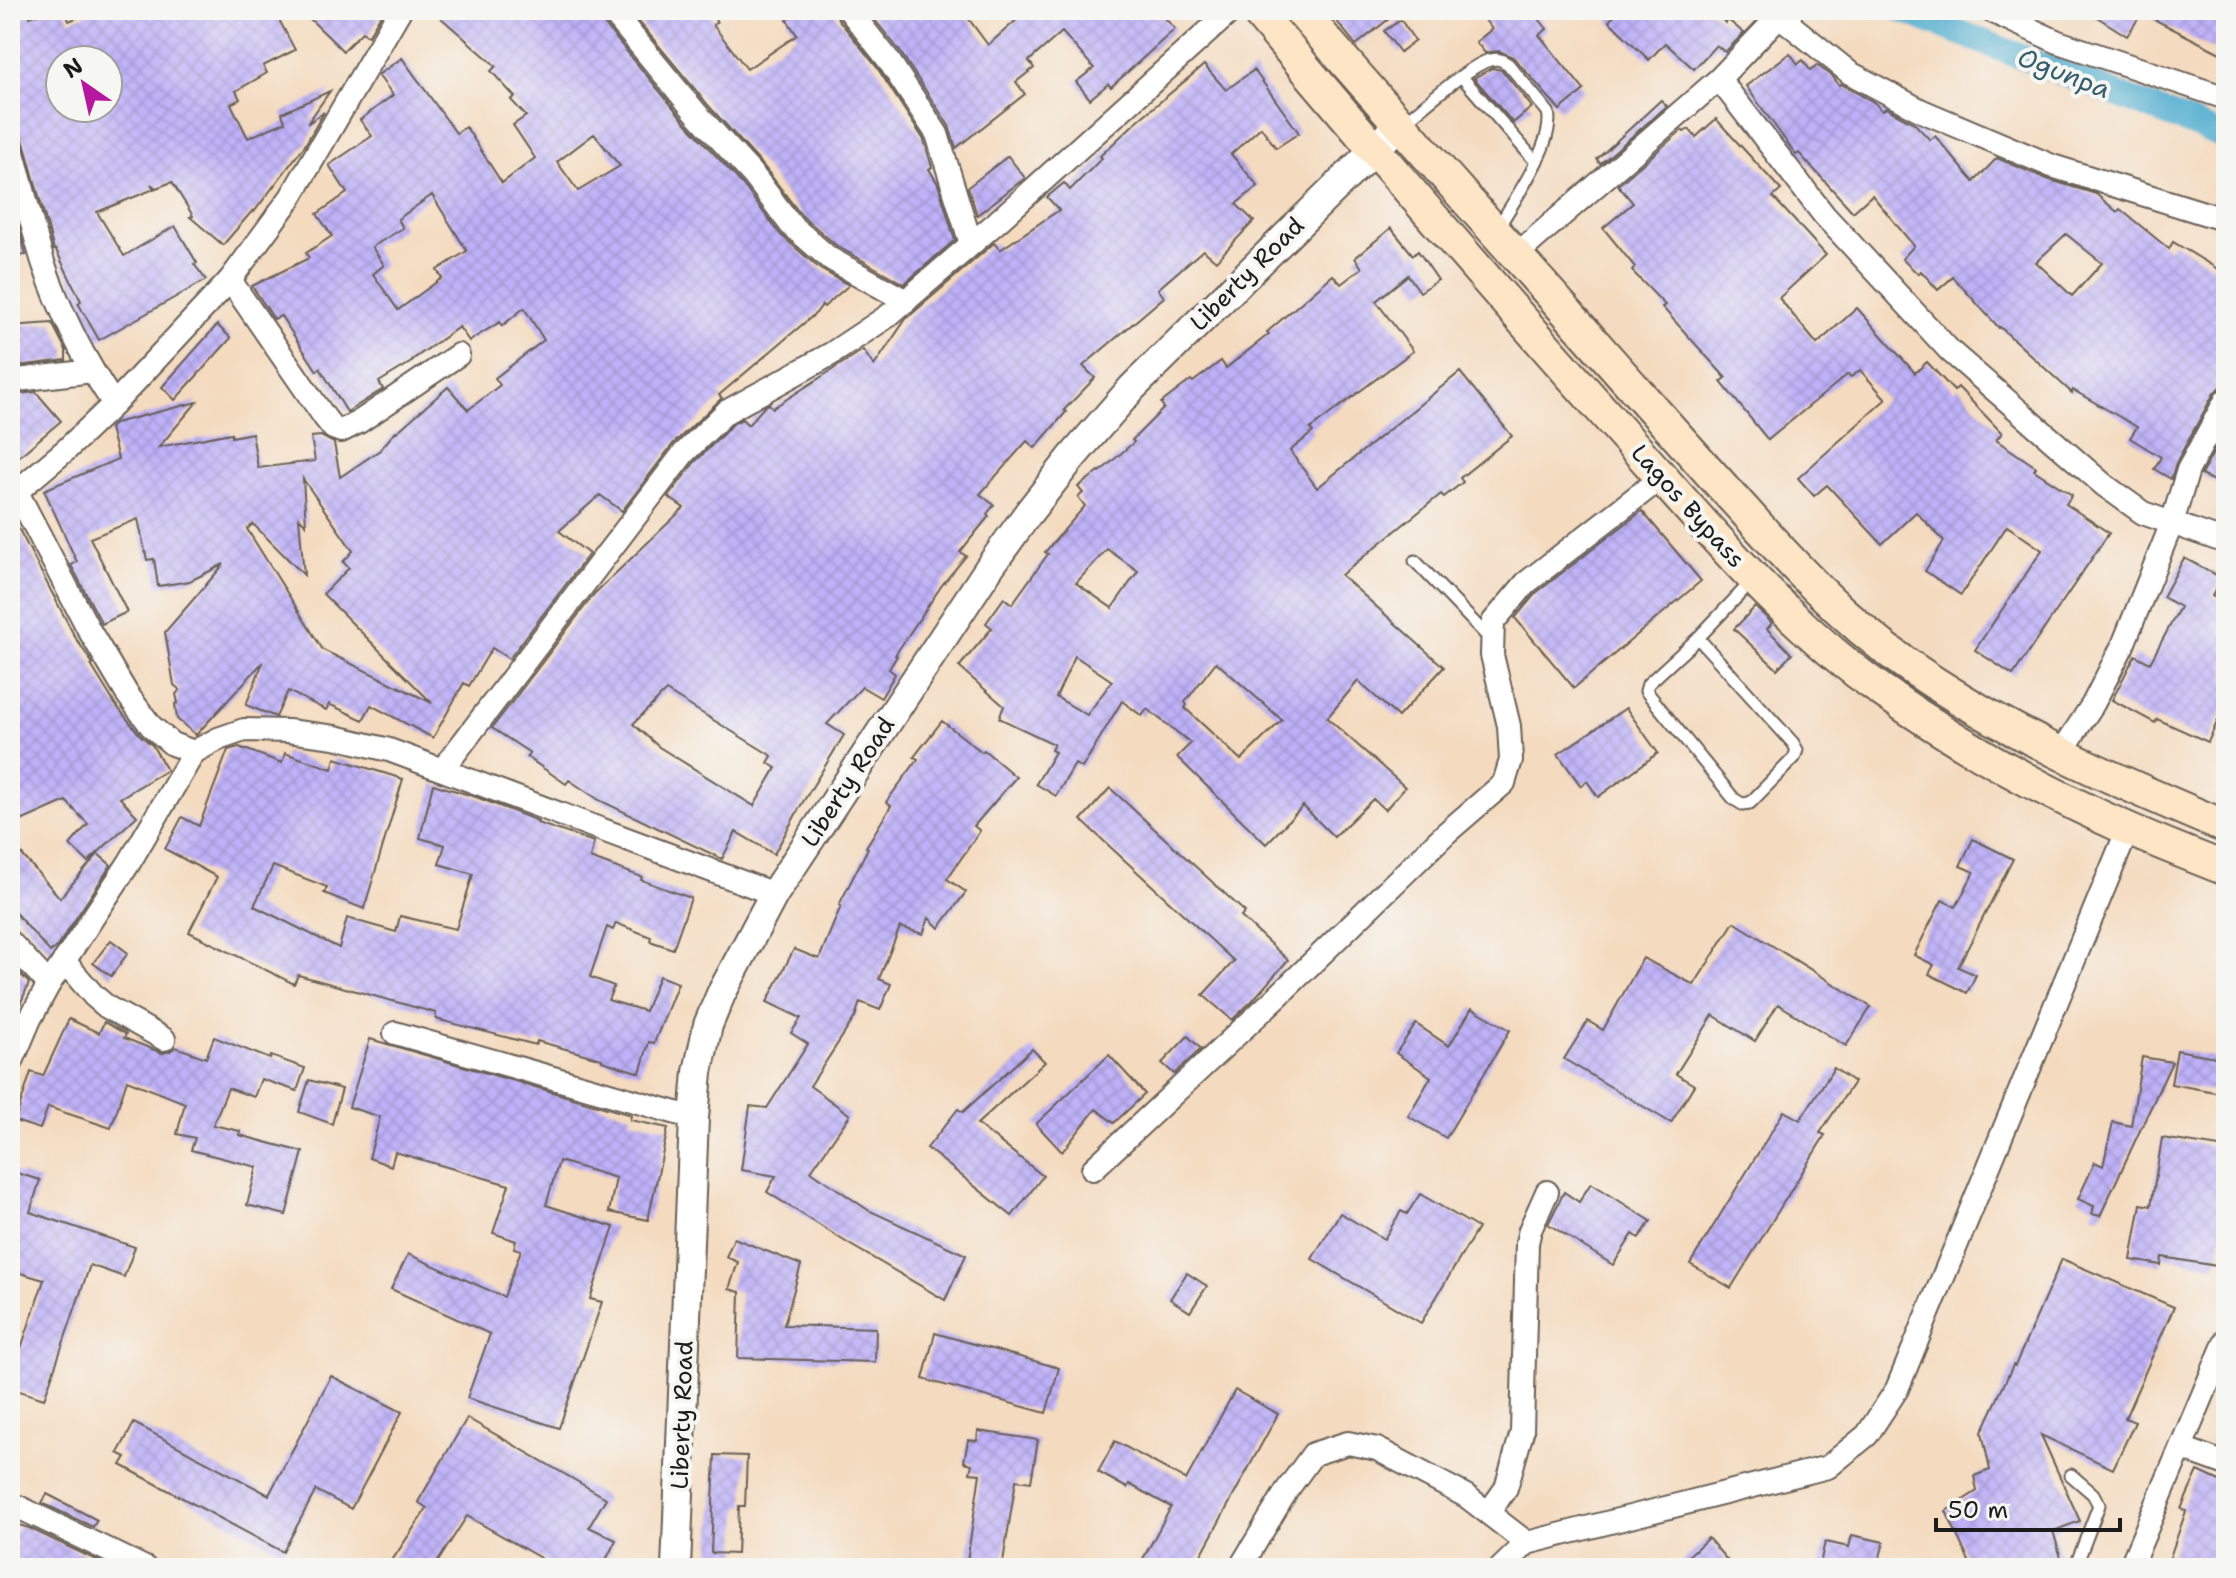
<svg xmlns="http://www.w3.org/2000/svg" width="2236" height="1578" viewBox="0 0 2236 1578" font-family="'Shantell Sans',sans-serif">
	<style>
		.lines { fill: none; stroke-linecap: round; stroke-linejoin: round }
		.canal { stroke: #51adcf; stroke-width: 26 }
		.building { fill: url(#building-cross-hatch); fill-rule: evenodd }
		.service-casing { stroke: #685e55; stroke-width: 15 }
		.minor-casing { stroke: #685e55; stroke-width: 26 }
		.tertiary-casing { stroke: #685e55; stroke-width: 32 }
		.secondary-casing { stroke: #685e55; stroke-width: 36 }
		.service { stroke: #fff; stroke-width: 11 }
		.minor { stroke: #fff; stroke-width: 22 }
		.tertiary { stroke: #fff; stroke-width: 28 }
		.secondary { stroke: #fde5c5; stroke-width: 32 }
		.labels { text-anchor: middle; stroke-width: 8; stroke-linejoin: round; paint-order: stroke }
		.street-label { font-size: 24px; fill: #1c1c1c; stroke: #f6f6f2 }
		.water-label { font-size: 26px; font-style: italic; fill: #345d6d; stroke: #f6f6f2 }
	</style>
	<defs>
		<pattern id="building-cross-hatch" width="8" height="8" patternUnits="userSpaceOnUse" patternTransform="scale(2)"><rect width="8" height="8" fill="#beb1f8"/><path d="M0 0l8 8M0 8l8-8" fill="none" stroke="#a398d4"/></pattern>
	</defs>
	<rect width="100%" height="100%" fill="#f6f6f2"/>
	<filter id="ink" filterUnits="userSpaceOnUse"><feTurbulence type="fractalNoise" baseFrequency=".0125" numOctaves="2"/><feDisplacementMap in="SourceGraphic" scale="16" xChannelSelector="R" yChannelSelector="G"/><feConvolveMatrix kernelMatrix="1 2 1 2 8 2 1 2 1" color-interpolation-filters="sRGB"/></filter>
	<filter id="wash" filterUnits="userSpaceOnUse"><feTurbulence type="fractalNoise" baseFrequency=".006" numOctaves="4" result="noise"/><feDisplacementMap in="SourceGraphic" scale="32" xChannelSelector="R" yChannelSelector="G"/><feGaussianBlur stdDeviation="1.8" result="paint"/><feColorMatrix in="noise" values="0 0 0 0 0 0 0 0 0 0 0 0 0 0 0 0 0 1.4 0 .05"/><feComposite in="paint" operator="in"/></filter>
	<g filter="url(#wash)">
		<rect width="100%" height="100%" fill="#f4dabe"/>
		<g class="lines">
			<path class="canal" d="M1902,10L2226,137"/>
		</g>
		<g id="blocks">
			<g class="building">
				<path d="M10,10H28L30,17L50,10H65L69,21L96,10H274L295,50L263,66L267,73L236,91L240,99L231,104L248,138L285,122L282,113L330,91L307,124L324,112L305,145L254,212L253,210L223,245L190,217L193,216L172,182L156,188L151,184L154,189L97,212L124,256L175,226L197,263L194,264L206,280L99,340L78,303L81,301L56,250H54L23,139L19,132L10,129ZM60,60H108V108H60Z"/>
				<path d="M301,10H384L368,36L362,32L343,51Z"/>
				<path d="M432,10H597L600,19L686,123L743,185L780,234L820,269L849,285L824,307L822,305L816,313L719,395L722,398L673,444L622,511L600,495L559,531L589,554L509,659L492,648L469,686L464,683L433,738L371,705L363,720L329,704L326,710L288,691L276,717L246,705L263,662L196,735L177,719L175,704L178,703L176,694L180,690L174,685L165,632L224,564L190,581L158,586L154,559L147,560L138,519L90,538L127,612L102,624L71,565L77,562L44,490L118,459L110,428L115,423L197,402L159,447L231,433L232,437L252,433L258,468L315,461L311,437L321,436L334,443L340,477L380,450L396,431L397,432L448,387L468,410L500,385L495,378L544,340L524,308L502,326L500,322L469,341L459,327L412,360L413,361L379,382L383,389L347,412L320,368L317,371L281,316L274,319L252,286L309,258L306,253L332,236L317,214L347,193L329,165L372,136L360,120L393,95L378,75L402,58L456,133L466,127L502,183L535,158L513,125L526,116L511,100L515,97L491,71L496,66ZM594,134L620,166L578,191L557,162ZM432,195L467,251L437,270L442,278L398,310L373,274L384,265L372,247L403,228L398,219ZM303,479L353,551L343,562L349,568L323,594L432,703L323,650L247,529L253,524L304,575L299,518L306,525Z"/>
				<path d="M629,10H707L717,22L713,25L747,69L797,35L787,20L790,18L784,10H835L838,19L876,66L924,140L932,167L929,169L938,184L955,240L904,284L837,246L801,215L765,168L708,105Z"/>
				<path d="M867,10H962L988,45L1028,10H1158L1175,29L1111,87L1108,84L1090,99L1076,82L1094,68L1062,32L1029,61L1034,68L1016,82L1025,94L956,148L949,126L899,50Z"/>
				<path d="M1328,10H1400L1356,45Z"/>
				<path d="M1477,10H1532L1547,29L1539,35L1584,90L1560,110L1513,57L1499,51L1485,53L1476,42L1492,29Z"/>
				<path d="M1620,10H1710L1726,23L1728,20L1744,33L1725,52L1716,45L1694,69L1665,43L1649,60L1609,21Z"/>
				<path d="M2086,10H2226V56L2142,13L2127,36Z"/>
				<path d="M1401,20L1415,41L1400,52L1384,31Z"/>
				<path d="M1790,53L1798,64L1803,60L1810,70L1817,65L1833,77L1839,85L1841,84L1874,102L1882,111L1886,108L1914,123L1930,140L1935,136L1974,182L1997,158L2047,179L2096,194L2117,212L2120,209L2169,249L2173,242L2226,274V386L2219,388L2214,393L2176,463L2171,479L2154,469L2161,457L2130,438L2137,427L2073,390L2072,393L2000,327L1999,328L1953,277L1938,290L1921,271L1918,274L1902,259L1914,246L1872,195L1853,212L1799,153L1796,155L1746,86ZM2066,234L2102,263L2072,296L2036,262Z"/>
				<path d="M1204,65L1226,90L1254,70L1299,133L1276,148L1261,127L1231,154L1258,186L1236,204L1254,221L1216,261L1203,250L1158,289L1164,297L1083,366L1095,378L1064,410L1066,412L1035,448L1027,441L980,494L994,505L987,514L989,516L960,552L966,556L942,585L895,655L897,656L889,669L895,674L881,698L862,687L827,724L844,735L800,807L774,854L736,832L722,859L599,800L569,780L566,784L527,757L530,753L492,728L595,593L684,508L668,497L694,463L734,423L742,419L748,425L765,406L769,404L773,408L863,350L874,366L906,319L994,243L1000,250L1059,210L1047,197L1064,183L1070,190L1102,158L1100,156L1136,122ZM666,691L772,756L768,763L776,768L754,806L659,747L633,724Z"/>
				<path d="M1492,68L1502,70L1532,107L1513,123L1474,78Z"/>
				<path d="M1661,100L1667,106L1600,164L1597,159Z"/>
				<path d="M1716,119L1781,190L1773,197L1826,255L1779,298L1817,344L1857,308L1915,373L1927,362L1954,391L1958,387L2002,433L1996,440L2036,467L2034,470L2072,495L2066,504L2109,533L2013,675L1975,650L2042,550L2007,526L1961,595L1925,571L1944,541L1916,512L1882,544L1827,485L1814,496L1798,478L1886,399L1860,370L1851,377L1848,374L1768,440L1721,382L1726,378L1662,307L1665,305L1632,271L1635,267L1603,228L1633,203L1618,185L1682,130L1684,132L1689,129L1696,137Z"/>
				<path d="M1008,156L1025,178L977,215L968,187Z"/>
				<path d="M10,195L26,255L10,257Z"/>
				<path d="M1391,228L1413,255L1418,251L1438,280L1420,292L1408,275L1376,301L1413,351L1310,429L1313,432L1290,451L1317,488L1460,372L1512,436L1460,478L1463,482L1444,497L1441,494L1341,575L1444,667L1398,717L1358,681L1327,718L1405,787L1385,810L1373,799L1334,837L1303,806L1266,844L1177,757L1191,743L1147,709L1142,716L1122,701L1082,768L1075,764L1056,796L1036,784L1055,752L1051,750L1054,744L999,718L1004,706L959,667L992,628L986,623L1004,598L1012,604L1048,554L1045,552L1085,506L1078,497L1083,493L1078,487L1099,471L1100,472L1134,442L1132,440L1164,408L1161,403L1191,380L1193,382L1221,361L1226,368L1269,334L1267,332L1333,275L1341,284L1362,268L1355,258ZM1107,549L1138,571L1112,608L1076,583ZM1075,656L1112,681L1087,715L1056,697ZM1216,662L1282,720L1241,760L1185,708L1187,705L1185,702Z"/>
				<path d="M52,323L66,350V360L10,367V326Z"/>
				<path d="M217,325L231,338L175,400L162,387Z"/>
				<path d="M36,392L61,421L10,464V395Z"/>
				<path d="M2226,429V487L2201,475Z"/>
				<path d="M1642,511L1701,581L1574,688L1515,618L1536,593Z"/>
				<path d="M10,512L75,637L93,664L91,665L115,704L140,735L152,745L167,770L120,798L137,816L88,862L70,845L88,824L66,801L10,826Z"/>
				<path d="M2184,558L2222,578L2212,596L2226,603V703L2208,742L2157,719L2155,723L2112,700L2135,655L2150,663L2180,607L2163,597Z"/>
				<path d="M1755,607L1772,623L1767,629L1792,654L1777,669L1734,629Z"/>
				<path d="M1626,708L1658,753L1598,797L1587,781L1581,786L1558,754Z"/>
				<path d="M942,721L982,752L984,750L1016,777L974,826L980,831L947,879L966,892L939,928L929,918L923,934L900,927L879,979L891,984L880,1010L860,1002L855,1017L810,1086L850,1115L811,1171L868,1210L966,1255L945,1300L849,1244L767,1192L776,1176L741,1170L750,1106L767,1108L808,1044L791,1033L801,1018L767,1002L794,949L819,959L841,906L839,905L868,848L866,847L891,806L886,802L918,759L914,757Z"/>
				<path d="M239,747L282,763L285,753L332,769L335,758L403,779L364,909L324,893L327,887L273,866L254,906L339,948L347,918L396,932L400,916L456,929L473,874L439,864L445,845L420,838L433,784L476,797L538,821L537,823L594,842L590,858L642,877L641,880L691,898L673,949L650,941L651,937L616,923L613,930L607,927L590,977L614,986L608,1000L645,1011L659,976L678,983L654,1043L649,1042L640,1073L602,1061V1059L537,1041L536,1045L436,1019V1013L298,975L294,984L189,932L217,877L165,849L182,817L199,826L228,750Z"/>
				<path d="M1110,788L1245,912L1241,917L1288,960L1252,1001L1232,1020L1203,995L1234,961L1081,820Z"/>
				<path d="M1973,839L2013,859L1958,967L1976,975L1967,993L1929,974L1934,965L1914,955L1942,900L1956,907L1974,872L1960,866Z"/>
				<path d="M10,841L60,898L98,854L111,865L57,947L50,952L10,907Z"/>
				<path d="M1734,922L1871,1007L1846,1046L1778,1004L1755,1041L1713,1015L1676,1074L1694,1085L1671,1123L1564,1059L1588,1021L1603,1030L1643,958L1694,985Z"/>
				<path d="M111,940L128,953L111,976L93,963Z"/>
				<path d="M10,963L29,983L10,1029Z"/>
				<path d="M1472,1008L1510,1030L1446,1138L1408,1116L1431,1077L1396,1053L1416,1024L1449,1046Z"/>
				<path d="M69,1019L99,1033L104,1022L126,1034L124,1038L162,1053L170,1051L176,1047L206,1058L214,1037L270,1059L271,1056L305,1068L297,1091L261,1079L254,1097L228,1088L213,1125L240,1131L239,1135L303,1152L286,1215L247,1205L257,1167L191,1150L195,1138L177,1134L185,1103L127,1080L111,1128L48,1107L40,1129L15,1121L31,1072L43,1076Z"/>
				<path d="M1188,1036L1201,1049L1174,1074L1162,1063Z"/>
				<path d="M370,1039L631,1115L630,1120L668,1128L648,1220L609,1212L616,1178L559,1161L546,1205L614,1227L590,1299L602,1302L559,1428L467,1398L490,1334L391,1289L408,1254L504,1297L521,1250L514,1248L516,1241L493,1233L509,1185L395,1152L391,1166L369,1158L380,1117L349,1107Z"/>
				<path d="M1032,1049L1045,1062L977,1124L1043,1176L1012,1216L927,1148L958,1109L963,1112Z"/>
				<path d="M2177,1050L2226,1059V1094L2171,1084Z"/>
				<path d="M1109,1055L1145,1094L1114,1123L1096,1109L1062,1152L1036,1124Z"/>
				<path d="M2142,1057L2172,1062L2100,1216L2092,1214L2094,1206L2078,1199L2095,1162L2103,1166L2113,1122L2131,1126Z"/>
				<path d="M1834,1068L1854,1082L1820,1133L1825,1135L1731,1288L1690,1264L1784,1111L1800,1120Z"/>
				<path d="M309,1080L342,1089L332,1124L299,1112Z"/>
				<path d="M2162,1138L2226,1148V1221H2224L2217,1266L2162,1257L2161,1265L2131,1260L2141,1204L2151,1206Z"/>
				<path d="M10,1171L40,1180L30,1212L135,1247L124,1277L90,1265L44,1399L10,1388V1381L44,1280L10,1270Z"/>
				<path d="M1591,1183L1651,1221L1639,1238L1633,1234L1613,1265L1548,1224L1564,1192L1579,1202Z"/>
				<path d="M1420,1194L1478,1228L1421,1323L1312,1259L1340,1213L1384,1239L1401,1211L1407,1214Z"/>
				<path d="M734,1238L801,1265L784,1325L876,1328L875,1362L738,1358L740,1292L729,1289L738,1262L726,1257Z"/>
				<path d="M2062,1259L2174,1307L2125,1418L2135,1422L2113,1469L2041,1435L2080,1521L2053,1531L2064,1568H1972L1946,1511L1977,1491L1974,1476L1990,1470L1982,1432L2013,1365L2015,1366Z"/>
				<path d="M1187,1273L1207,1286L1190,1312L1170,1299Z"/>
				<path d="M935,1333L1059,1368L1046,1413L923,1379Z"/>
				<path d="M331,1376L402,1412L351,1509L316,1490L283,1552L121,1465L126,1457L118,1453L134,1423L269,1495Z"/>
				<path d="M1235,1390L1278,1414L1194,1568H1138L1171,1507L1129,1484L1127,1488L1098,1472L1115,1441L1186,1480Z"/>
				<path d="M467,1418L606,1498L589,1527L616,1540L602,1568H583L569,1561L565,1568H558L467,1516L435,1566L427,1561L422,1568H387L427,1508L418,1502Z"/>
				<path d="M978,1431L1038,1440L1031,1482L1016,1480L1002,1568H966L980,1474L970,1473L972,1464L964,1462L968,1440L977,1441Z"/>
				<path d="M715,1455L747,1456L745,1506H739L737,1554L711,1553Z"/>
				<path d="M2198,1471L2226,1484V1568H2193L2169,1560L2186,1511L2181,1509Z"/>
				<path d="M47,1494L97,1520L93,1527L42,1503Z"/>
				<path d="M19,1525L29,1528L113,1568H10V1543Z"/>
				<path d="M1852,1535L1884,1542L1877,1568H1819L1825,1542L1849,1547Z"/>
				<path d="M1708,1538L1734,1568H1675Z"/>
			</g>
		</g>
	</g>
	<g filter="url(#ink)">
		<use href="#blocks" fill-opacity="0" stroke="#685e55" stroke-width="2"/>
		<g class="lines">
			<defs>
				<g id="service">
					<path d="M1462,77L1536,162"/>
					<path d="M1403,123C1422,108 1471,64 1490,60C1498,58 1502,60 1508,64L1548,112C1556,142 1513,201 1498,228"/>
					<path d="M1415,561L1492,641"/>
					<path d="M1698,638L1793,743L1797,750L1794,758L1750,803L1742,804L1734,799L1646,691L1648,684L1698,638L1752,581"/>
					<path d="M2071,1475L2093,1494L2099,1505L2075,1568"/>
				</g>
				<g id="minor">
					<path d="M611,10L697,114L754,176L791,225L829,258L906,301"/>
					<path d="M849,10L887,58L937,134L971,244"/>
					<path d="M1772,10L1850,73L1922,111L2052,166L2226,220"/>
					<path d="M1989,10L2058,42L2226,98"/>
					<path d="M1719,79L1824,215L1950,351L2104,485L2143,513L2226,542"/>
					<path d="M10,143C22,183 31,223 43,262C60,312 84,360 114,404"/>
					<path d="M1516,255L1719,79L1780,15L1787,20L1790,16"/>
					<path d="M230,280L325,418L333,428L341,431L359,422L458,355"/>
					<path d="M10,381L92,371"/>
					<path d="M17,492L89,630L127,694L151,726L172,744L194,752"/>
					<path d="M10,497L67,449L114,404L230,280L291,197L400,10"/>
					<path d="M2061,753L2093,704L2123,645L2172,523L2188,470L2226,400"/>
					<path d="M443,769L683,454L726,412L831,354L888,316L997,222L1232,10"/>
					<path d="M10,942L49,984"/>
					<path d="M64,961L94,996L107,1007L164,1039"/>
					<path d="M395,1033L694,1118"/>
					<path d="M10,1066L30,1019L49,984L129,863L194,752L218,739L244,730L288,731L335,737L389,750L774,894"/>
					<path d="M1093,1169L1280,994L1445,834L1504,783L1511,760L1509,726L1492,655L1493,622L1526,583L1662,477"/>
					<path d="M2182,1448L2226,1464"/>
					<path d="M10,1503L145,1568"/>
					<path d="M1489,1512L1506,1488L1522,1432L1527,1243L1530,1230L1547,1192"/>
					<path d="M1240,1568L1287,1490L1313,1454L1348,1443L1377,1449L1466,1496L1527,1543"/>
					<path d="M1501,1568L1527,1543L1828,1467L1867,1435L1897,1389L2128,829"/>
					<path d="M2130,1568L2226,1340"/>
				</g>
				<path id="tertiary" d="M676,1568L694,1118L698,1072L708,1025L721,994L774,894L991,565L1029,512L1073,456L1132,388L1391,133"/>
				<g id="secondary">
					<path d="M1256,10C1377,154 1499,295 1624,435C1702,522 1784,622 1881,690C1958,744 2042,791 2128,829C2160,843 2193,856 2226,869"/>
					<path d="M1300,10C1412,140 1528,268 1642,397C1675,434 1709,472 1743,509C1791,563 1842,618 1902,661C2001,731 2114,780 2226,827"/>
				</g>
			</defs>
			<use href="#service" class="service-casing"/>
			<use href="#minor" class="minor-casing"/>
			<use href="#tertiary" class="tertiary-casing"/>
			<use href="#secondary" class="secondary-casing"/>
			<use href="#service" class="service"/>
			<use href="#minor" class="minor"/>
			<use href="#tertiary" class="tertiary"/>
			<use href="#secondary" class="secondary"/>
		</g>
	</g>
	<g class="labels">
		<g class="street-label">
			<text transform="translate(1247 274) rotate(-45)" y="8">Liberty Road</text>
			<text transform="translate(1688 506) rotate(48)" y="8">Lagos Bypass</text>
			<text transform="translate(848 782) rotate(-57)" y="8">Liberty Road</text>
			<text transform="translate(682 1415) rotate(-88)" y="8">Liberty Road</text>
		</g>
		<g class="water-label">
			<text transform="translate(2064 73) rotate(21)" y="9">Ogunpa</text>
		</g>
	</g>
	<rect width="2236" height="1578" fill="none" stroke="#f6f6f2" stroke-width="40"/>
	<g transform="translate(84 84) rotate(326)"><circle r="38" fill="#f6f6f2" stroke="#9f9f9c" stroke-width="2"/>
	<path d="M0-6L14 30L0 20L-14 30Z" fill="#b5179e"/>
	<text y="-12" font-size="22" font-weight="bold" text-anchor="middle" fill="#1c1c1c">N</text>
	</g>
	<path d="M1936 1518v12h184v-12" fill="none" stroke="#1c1c1c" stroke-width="4"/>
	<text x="1948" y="1518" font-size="24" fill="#1c1c1c" stroke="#f6f6f2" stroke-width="6" paint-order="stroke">50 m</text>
</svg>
